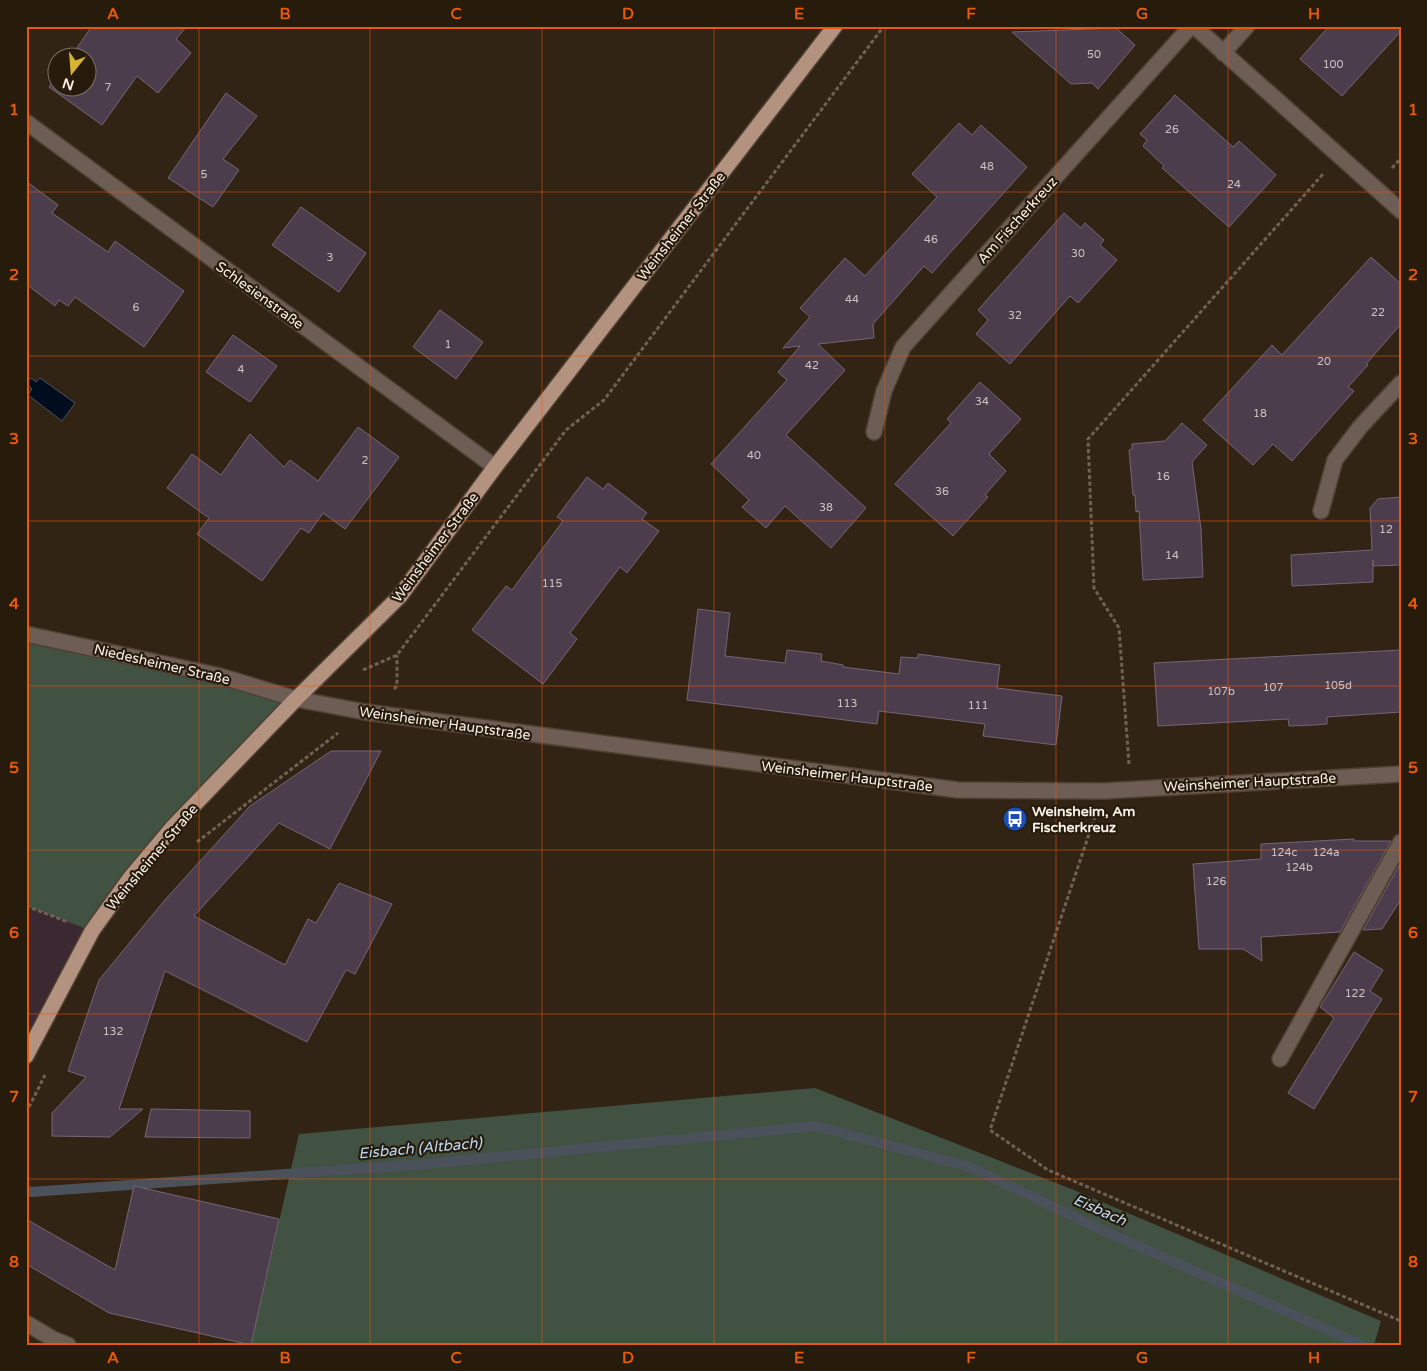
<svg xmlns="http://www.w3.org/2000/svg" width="1427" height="1371" viewBox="0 0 1427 1371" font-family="'Varela Round',sans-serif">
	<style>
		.commercial { fill: #3b2830 }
		.green { fill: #415242 }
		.water { fill: #000d1e; stroke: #4b515a }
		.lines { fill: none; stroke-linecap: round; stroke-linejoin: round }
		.stream { stroke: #4b515a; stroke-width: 10 }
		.building { fill: #4c3d4d; stroke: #756576 }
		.minor-casing { stroke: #4e4132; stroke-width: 18 }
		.major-casing { stroke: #4e4132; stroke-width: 18 }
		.path { stroke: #6e6254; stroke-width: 3; stroke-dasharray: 4 2.5; stroke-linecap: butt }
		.minor { stroke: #6d5d54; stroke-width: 15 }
		.major { stroke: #b39280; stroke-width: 15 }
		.grid { fill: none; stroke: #e8590c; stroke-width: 1; stroke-opacity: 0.55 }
		.labels { text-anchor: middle; stroke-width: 4.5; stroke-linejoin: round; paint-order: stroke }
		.number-label { font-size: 11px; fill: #cec3c0 }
		.street-label { font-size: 14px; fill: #f9f0e7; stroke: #271b0c }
		.poi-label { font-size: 14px; font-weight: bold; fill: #f9f0e7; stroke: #271b0c; text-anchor: start }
		.water-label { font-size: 15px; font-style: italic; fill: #badaf6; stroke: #271b0c }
		.neatline { fill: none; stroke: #e8590c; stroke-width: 2 }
		.grid-label { font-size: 16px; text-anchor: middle; font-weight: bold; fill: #e8590c }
	</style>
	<rect width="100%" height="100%" fill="#322415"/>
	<path class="commercial" d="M26,906L92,931L26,1060Z"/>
	<g class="green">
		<path d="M26,634L296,699L240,760L92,931L26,906Z"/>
		<path d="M815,1088L1074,1190L1381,1321L1374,1345H251L299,1134Z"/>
	</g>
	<path class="water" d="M31,378L36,382L40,378L75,403L62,421L28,395L32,389L26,383Z"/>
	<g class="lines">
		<path class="stream" d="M26,1190L31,1192L426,1164L816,1126L970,1167L1104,1231L1362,1345"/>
	</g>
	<g class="building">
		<path d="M92,26H187L176,39L191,53L158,93L137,76L102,125L49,87L58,75V88H88V58H70Z"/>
		<path d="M1329,26H1401V31L1342,96L1300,59Z"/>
		<path d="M1116,28L1135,45L1098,89L1092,83L1071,84L1012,32Z"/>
		<path d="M226,93L257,116L223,159L239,170L213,207L168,178Z"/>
		<path d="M1175,95L1233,147L1239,141L1276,175L1229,227L1162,168L1164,166L1143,146L1147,140L1140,134Z"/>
		<path d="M959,123L972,135L981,125L1027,167L932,273L924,266L873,324L874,338L818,344L845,370L786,435L866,508L831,548L785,506L766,528L742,507L749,500L711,464L787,380L778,372L800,346L783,348L810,317L800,308L845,258L865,276L937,197L912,174Z"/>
		<path d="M26,181L58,205L52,213L108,252L115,241L184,291L144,347L75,297L68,306L59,300L55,306L26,284Z"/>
		<path d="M301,207L366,253L339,292L272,245Z"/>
		<path d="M1064,213L1081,228L1085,223L1104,240L1100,245L1117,260L1078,303L1070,296L1010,364L976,334L988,320L978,310Z"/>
		<path d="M1371,257L1401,284V324L1366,364L1368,365L1348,387L1354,391L1292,461L1273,444L1253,465L1203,420L1272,345L1282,355Z"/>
		<path d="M440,310L483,342L456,379L413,347Z"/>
		<path d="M233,335L277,366L250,402L206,372Z"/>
		<path d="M980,382L1021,419L989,454L1006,471L985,495L988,497L953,536L895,484L951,423L947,419Z"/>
		<path d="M1182,423L1207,445L1192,462L1201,529L1203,577L1143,580L1139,511L1136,512L1135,495H1133L1129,450L1132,449V444L1165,441Z"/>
		<path d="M358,427L399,457L345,529L323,513L309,533L301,528L262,581L197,534L209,518L167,488L192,454L221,475L250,434L284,467L290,460L318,481Z"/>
		<path d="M587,477L603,489L608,483L647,513L642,519L659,531L627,573L620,567L610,580L570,633L577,639L543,684L472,630L506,586L512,590L563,521L557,517Z"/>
		<path d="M1401,497V565L1373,566V560V582L1292,586L1291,555L1372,550L1370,508L1378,499Z"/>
		<path d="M698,609L730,613L725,656L785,663L787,650L822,654L821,661L843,665V667L899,674L901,657L918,658V654L1000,665L997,688L1062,696L1056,745L983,736L985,724L879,711L877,724L687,700Z"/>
		<path d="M1401,650V712L1327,717V724L1314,725L1289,726L1288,719L1158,726L1154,663Z"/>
		<path d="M331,751H381L330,849L279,823L194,916L285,965L308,919L316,923L339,883L392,904L355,974L346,970L307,1042L165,971L119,1109H143L110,1137L52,1136V1113L86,1077L68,1071L99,980L164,901L250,806Z"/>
		<path d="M1354,839V841H1391L1340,932L1261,937L1262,961L1243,949H1199L1193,864L1261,859V844Z"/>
		<path d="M1401,862V899L1382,929L1363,930Z"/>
		<path d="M1354,952L1383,970L1370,991L1382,999L1314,1109L1288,1093L1334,1018L1320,1007Z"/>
		<path d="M151,1109L250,1111V1138L145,1137Z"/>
		<path d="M134,1186L279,1219L251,1345L109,1313L26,1264V1219L115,1270Z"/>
	</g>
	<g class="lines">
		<defs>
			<g id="minor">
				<path d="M1194,26L1401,211"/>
				<path d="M1223,53L1247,26"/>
				<path d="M26,122L495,467"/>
				<path d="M874,432L884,391L903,347L1191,26"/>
				<path d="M1321,511L1335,460L1360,427L1401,383"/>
				<path d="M26,634L220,676L296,699L365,712L958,790L1104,791L1401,774"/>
				<path d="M1280,1059L1401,842"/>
				<path d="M26,1323L53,1339L68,1345"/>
			</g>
			<path id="major" d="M26,1056L92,931L130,878L172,828L296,699L400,596L495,467L835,26"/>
		</defs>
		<use href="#minor" class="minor-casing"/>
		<use href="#major" class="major-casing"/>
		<g class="path">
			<path d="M1392,168L1401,158"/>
			<path d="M363,670L397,655L566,430L604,400L884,26"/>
			<path d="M394,689L397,686V655"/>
			<path d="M1129,764L1119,628L1094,588L1088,439L1323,174"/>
			<path d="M1095,816L990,1130L1048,1170L1401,1321"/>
			<path d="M197,842L338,733"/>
			<path d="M26,906L68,922"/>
			<path d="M26,1113L45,1075"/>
		</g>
		<use href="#minor" class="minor"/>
		<use href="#major" class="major"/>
	</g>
	<path class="grid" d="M199,26V1345M370,26V1345M542,26V1345M714,26V1345M885,26V1345M1056,26V1345M1228,26V1345M26,192H1401M26,356H1401M26,521H1401M26,686H1401M26,850H1401M26,1014H1401M26,1179H1401"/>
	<defs>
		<symbol id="bus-disc" viewBox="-11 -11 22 22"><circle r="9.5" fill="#1a4fb4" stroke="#271b0c"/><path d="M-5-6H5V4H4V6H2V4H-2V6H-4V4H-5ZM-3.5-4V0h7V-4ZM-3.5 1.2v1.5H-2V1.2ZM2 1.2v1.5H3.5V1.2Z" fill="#fff"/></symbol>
	</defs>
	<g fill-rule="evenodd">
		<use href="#bus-disc" x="1001" y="805" width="28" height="28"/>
	</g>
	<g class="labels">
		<g class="number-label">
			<text x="1094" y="58">50</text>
			<text x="1333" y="68">100</text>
			<text x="108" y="91">7</text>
			<text x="1172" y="133">26</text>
			<text x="987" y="170">48</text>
			<text x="204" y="178">5</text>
			<text x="1234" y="188">24</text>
			<text x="931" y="243">46</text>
			<text x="1078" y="257">30</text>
			<text x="330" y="261">3</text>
			<text x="852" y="303">44</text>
			<text x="136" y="311">6</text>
			<text x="1378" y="316">22</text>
			<text x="1015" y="319">32</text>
			<text x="448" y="348">1</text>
			<text x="1324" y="365">20</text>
			<text x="812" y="369">42</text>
			<text x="241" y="373">4</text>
			<text x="982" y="405">34</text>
			<text x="1260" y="417">18</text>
			<text x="754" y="459">40</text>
			<text x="365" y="464">2</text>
			<text x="1163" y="480">16</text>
			<text x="942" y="495">36</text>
			<text x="826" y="511">38</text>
			<text x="1386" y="533">12</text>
			<text x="1172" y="559">14</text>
			<text x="552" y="587">115</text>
			<text x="1338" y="689">105d</text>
			<text x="1273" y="691">107</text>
			<text x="1221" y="695">107b</text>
			<text x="847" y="707">113</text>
			<text x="978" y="709">111</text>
			<text x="1284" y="856">124c</text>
			<text x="1326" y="856">124a</text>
			<text x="1299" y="871">124b</text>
			<text x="1216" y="885">126</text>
			<text x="1355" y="997">122</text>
			<text x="113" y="1035">132</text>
		</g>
		<g class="street-label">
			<text transform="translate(1017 220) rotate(-48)" y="5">Am Fischerkreuz</text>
			<text transform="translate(681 226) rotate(-52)" y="5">Weinsheimer Straße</text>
			<text transform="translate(260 295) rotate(36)" y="5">Schlesienstraße</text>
			<text transform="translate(435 547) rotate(-53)" y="5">Weinsheimer Straße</text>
			<text transform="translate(162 664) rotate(13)" y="5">Niedesheimer Straße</text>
			<text transform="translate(445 723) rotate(8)" y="5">Weinsheimer Hauptstraße</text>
			<text transform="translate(847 776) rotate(7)" y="5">Weinsheimer Hauptstraße</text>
			<text transform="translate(1250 782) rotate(-3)" y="5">Weinsheimer Hauptstraße</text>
			<text transform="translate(152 857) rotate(-50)" y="5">Weinsheimer Straße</text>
		</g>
		<g class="poi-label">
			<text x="1032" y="816">Weinsheim, Am<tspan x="1032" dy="16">Fischerkreuz</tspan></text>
		</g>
		<g class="water-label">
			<text transform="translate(420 1148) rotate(-5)" y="5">Eisbach (Altbach)</text>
			<text transform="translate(1100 1210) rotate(24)" y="5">Eisbach</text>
		</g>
	</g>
	<rect width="1427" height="1371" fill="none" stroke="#271b0c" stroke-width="55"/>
	<g transform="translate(72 72) rotate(197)"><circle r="24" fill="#271b0c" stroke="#7b7064"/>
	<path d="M0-4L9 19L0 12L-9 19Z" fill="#d8b434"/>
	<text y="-8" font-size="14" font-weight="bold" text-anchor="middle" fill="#f9f0e7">N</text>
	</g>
	<rect x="28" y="28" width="1372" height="1316" class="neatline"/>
	<g class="grid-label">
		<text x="113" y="19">A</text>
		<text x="285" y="19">B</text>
		<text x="456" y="19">C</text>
		<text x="628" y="19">D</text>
		<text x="799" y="19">E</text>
		<text x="971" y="19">F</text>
		<text x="1142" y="19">G</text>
		<text x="1314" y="19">H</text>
		<text x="14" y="115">1</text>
		<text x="1413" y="115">1</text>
		<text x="14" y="280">2</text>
		<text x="1413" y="280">2</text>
		<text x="14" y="444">3</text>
		<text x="1413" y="444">3</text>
		<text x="14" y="609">4</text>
		<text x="1413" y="609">4</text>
		<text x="14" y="773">5</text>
		<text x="1413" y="773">5</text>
		<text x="14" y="938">6</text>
		<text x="1413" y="938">6</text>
		<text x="14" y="1102">7</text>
		<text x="1413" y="1102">7</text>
		<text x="14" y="1267">8</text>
		<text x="1413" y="1267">8</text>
		<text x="113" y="1363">A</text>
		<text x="285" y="1363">B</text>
		<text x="456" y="1363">C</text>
		<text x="628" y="1363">D</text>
		<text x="799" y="1363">E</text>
		<text x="971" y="1363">F</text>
		<text x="1142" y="1363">G</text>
		<text x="1314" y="1363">H</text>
	</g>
</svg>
